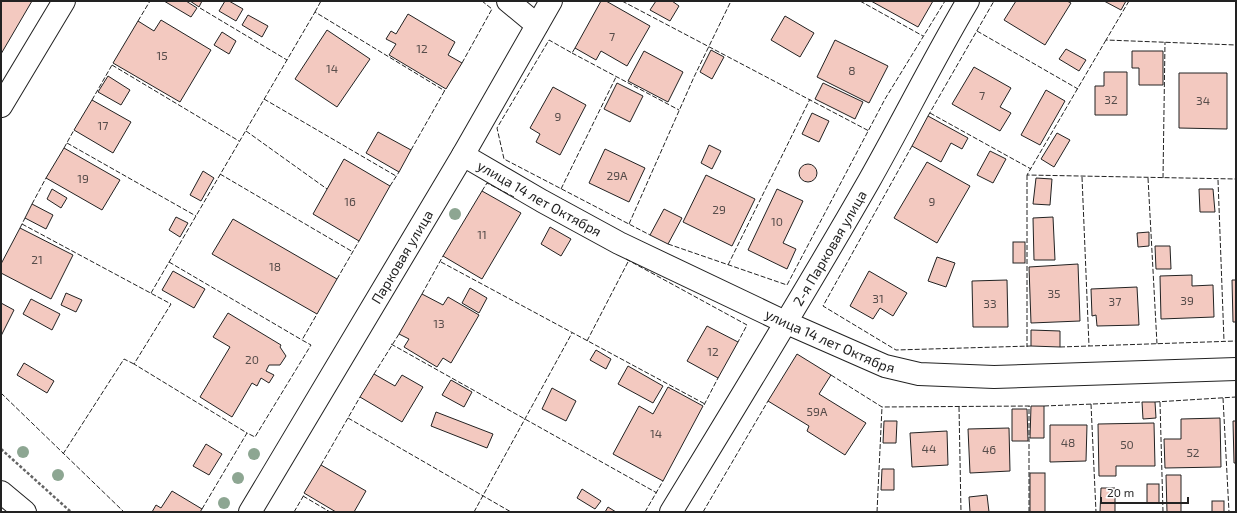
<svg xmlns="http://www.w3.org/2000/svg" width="1237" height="513" viewBox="0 0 1237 513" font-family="'Exo 2',sans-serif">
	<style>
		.building { fill: #f3c9c0; stroke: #222 }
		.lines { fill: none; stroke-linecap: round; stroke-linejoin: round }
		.minor-casing { stroke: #222; stroke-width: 24 }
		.major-casing { stroke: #222; stroke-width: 24 }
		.path { stroke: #646464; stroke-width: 2.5; stroke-dasharray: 3 2; stroke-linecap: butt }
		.minor { stroke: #fff; stroke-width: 22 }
		.major { stroke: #fff; stroke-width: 22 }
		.fence { stroke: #222; stroke-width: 1; stroke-dasharray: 5 2; stroke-linecap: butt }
		.tree { fill: #8da692 }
		.labels { text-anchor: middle; stroke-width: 3; stroke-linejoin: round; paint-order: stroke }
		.number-label { font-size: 12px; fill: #564c4a }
		.street-label { font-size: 14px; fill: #222; stroke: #fff }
	</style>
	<rect width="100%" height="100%" fill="#fff"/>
	<g class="building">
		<path d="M1,1H32L1,54Z"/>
		<path d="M164,1H186L197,8L191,17Z"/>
		<path d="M190,1H202L199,7Z"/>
		<path d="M225,1H229L243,9L236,21L219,11Z"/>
		<path d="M601,1H606L650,26L627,66L601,51L596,60L575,48Z"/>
		<path d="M656,1H672L679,6L670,21L650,10Z"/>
		<path d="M871,1H933L918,27Z"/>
		<path d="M1016,1H1067L1071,3L1045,45L1004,20Z"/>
		<path d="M1104,1H1126L1121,10Z"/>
		<path d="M408,14L455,42L448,55L462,63L446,89L389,55L396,44L386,39L391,31L396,34Z"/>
		<path d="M248,15L268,26L262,37L242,25Z"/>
		<path d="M785,16L814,33L800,57L771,40Z"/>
		<path d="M161,20L211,50L180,102L113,63L138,21L154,31Z"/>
		<path d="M327,30L370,59L337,107L295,79Z"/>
		<path d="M222,32L236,41L229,54L214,45Z"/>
		<path d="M835,40L888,66L869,103L817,77Z"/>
		<path d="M1066,49L1086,60L1079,71L1059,59Z"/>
		<path d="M711,50L724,57L712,79L700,72Z"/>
		<path d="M644,51L683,72L668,102L628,81Z"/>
		<path d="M1132,51H1163V85H1139V68H1132Z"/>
		<path d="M974,67L1011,88L1000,107L1011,113L1000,131L952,104Z"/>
		<path d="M1104,72H1127V115H1095V86H1104Z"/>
		<path d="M1179,73H1227V129L1179,128Z"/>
		<path d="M108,76L130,90L121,105L98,92Z"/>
		<path d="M617,83L643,96L630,122L604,109Z"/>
		<path d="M823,83L863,102L855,119L815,99Z"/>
		<path d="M553,87L586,105L560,155L536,142L540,134L530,128Z"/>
		<path d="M1046,90L1065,101L1040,145L1021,135Z"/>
		<path d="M92,100L131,122L113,153L74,130Z"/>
		<path d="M812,113L829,121L819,142L802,134Z"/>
		<path d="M928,116L968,138L962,149L951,143L941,162L912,146Z"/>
		<path d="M378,132L411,150L399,172L366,153Z"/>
		<path d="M1057,133L1070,140L1054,167L1041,159Z"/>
		<path d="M709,145L721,151L712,169L701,163Z"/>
		<path d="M64,148L120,180L102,210L46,178Z"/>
		<path d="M605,149L645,168L629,202L589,183Z"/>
		<path d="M990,151L1006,159L993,183L977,175Z"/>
		<path d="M344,159L390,186L359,241L313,214Z"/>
		<path d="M927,162L970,186L937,243L894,218Z"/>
		<circle cx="808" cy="173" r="9"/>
		<path d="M203,171L214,178L201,201L190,195Z"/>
		<path d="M706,175L755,199L732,246L683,222Z"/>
		<path d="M1036,178L1052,179L1050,205L1033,204Z"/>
		<path d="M52,189L67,198L61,208L47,199Z"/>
		<path d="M777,189L803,201L783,243L796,249L787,269L748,250Z"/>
		<path d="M1199,189H1213L1215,212H1200Z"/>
		<path d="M482,191L521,213L482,279L443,256Z"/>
		<path d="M32,204L53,215L46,229L25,218Z"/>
		<path d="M664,209L682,218L668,244L650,235Z"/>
		<path d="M176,217L188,223L180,237L169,230Z"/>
		<path d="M1053,217L1055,260H1034L1033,218Z"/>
		<path d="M233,219L337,279L317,314L212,254Z"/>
		<path d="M550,227L571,239L561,256L541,244Z"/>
		<path d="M20,228L73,255L51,299L1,273V264Z"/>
		<path d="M1149,232V246L1138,247L1137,233Z"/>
		<rect x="1013" y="242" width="12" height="21"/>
		<path d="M1155,246H1170L1171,269H1156Z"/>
		<path d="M937,257L955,263L946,287L928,281Z"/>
		<path d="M1078,264L1080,321L1031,323L1029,267Z"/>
		<path d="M173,271L205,289L194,308L162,290Z"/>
		<path d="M869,271L907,293L893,316L880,308L873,319L850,306Z"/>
		<path d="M1192,275V286L1213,285L1214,317L1161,319L1160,276Z"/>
		<path d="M1007,280L1008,327H973L972,281Z"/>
		<path d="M1232,280H1236V322H1233Z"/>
		<path d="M1137,287L1139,325L1097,326L1096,315L1092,316L1091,289Z"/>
		<path d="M470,288L487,298L479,313L462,303Z"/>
		<path d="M66,293L82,300L76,312L61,305Z"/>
		<path d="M422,294L443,305L448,297L479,315L451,363L443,358L437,367L404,347L409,339L399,334Z"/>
		<path d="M31,299L60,314L52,330L23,314Z"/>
		<path d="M1,303L14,310L1,336Z"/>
		<path d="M228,313L281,345L280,347L286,356L280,365H269L266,371L274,375L269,383L261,378L257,386L252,383L232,417L200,397L230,347L213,337Z"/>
		<path d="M707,326L738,342L718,378L687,361Z"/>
		<path d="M1031,330L1060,331V347L1031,346Z"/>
		<path d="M596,350L611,359L606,369L590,360Z"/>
		<path d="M797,354L831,375L819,394L866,423L845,455L807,431L809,426L768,401Z"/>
		<path d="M24,363L54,381L47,393L17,375Z"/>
		<path d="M628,366L663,386L653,403L618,384Z"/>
		<path d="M374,374L395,386L402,375L423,387L402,422L360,397Z"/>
		<path d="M451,380L472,392L464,407L442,395Z"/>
		<path d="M668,387L703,406L663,481L613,454L639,406L653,414Z"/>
		<path d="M552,388L576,401L566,421L542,409Z"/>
		<path d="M1142,402H1155L1156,418L1143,419Z"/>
		<path d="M1031,406H1044V438H1030Z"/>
		<path d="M1012,409H1027L1028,441H1012Z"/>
		<path d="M436,412L493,434L487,448L431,426Z"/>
		<path d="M1220,418L1221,467L1165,468L1164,439H1181V419Z"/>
		<path d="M884,421H897L896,443H883Z"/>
		<path d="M1233,421H1236V463H1234Z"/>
		<path d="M1154,423L1155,466H1116V476H1099L1098,424Z"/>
		<path d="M1050,425H1087L1086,461L1050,462Z"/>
		<path d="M1009,428L1010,471L970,473L968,429Z"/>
		<path d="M947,431L948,465L912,467L910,433Z"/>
		<path d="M206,444L222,454L209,475L193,466Z"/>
		<path d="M321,465L366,491L354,512H336L304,493Z"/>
		<path d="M882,469H894V490H881Z"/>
		<rect x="1030" y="473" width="15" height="39"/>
		<path d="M1166,475H1181V512H1167Z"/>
		<rect x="1147" y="484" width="12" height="19"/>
		<path d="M1101,488H1115V512H1100Z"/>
		<path d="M582,489L601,501L595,509L577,498Z"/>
		<path d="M172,491L202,509L200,512H152L156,505L161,508Z"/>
		<path d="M987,495L989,512H970L969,497Z"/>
		<rect x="1212" y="501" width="12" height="11"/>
		<path d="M608,507L616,512H605Z"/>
	</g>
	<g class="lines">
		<defs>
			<g id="minor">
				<path d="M508,1L537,25"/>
				<path d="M1,106L64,1"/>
				<path id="s1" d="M463,155L542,201L619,243L787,323L885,366L919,374L994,377L1236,369"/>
				<path id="s2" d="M250,512L463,155L551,1"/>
				<path id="s3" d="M671,512C738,402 805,293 869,181C903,121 933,60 968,1"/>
			</g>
			<path id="major" d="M1,492L25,512"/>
		</defs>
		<use href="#minor" class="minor-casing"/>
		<use href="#major" class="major-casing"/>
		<path class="path" d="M1,449L71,512"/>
		<use href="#minor" class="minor"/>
		<use href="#major" class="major"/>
		<g class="fence">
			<path d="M622,1L869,131"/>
			<path d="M860,1L923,36"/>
			<path d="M1129,1L1106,40L1236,45"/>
			<path d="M200,8L287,60"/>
			<path d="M315,12L321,1"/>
			<path d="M138,21L150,1"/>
			<path d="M977,31L1078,89"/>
			<path d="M1106,40L1027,175L1236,179"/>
			<path d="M575,48L572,53L549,40L497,128L504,159L650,235"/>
			<path d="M572,53L679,110"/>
			<path d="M462,63L492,9L482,1"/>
			<path d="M112,65L239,141"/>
			<path d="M264,99L396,176"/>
			<path d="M92,100L112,65"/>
			<path d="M930,113L1031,169"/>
			<path d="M928,116L994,1"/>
			<path d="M246,131L327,189"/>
			<path d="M67,143L196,216"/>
			<path d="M912,146L823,306L896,350L1031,346"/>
			<path d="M64,148L74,130"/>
			<path d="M411,150L445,90"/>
			<path d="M220,174L353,252"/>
			<path d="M1027,175V347"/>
			<path d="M1082,177L1089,346"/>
			<path d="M1148,178L1157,344"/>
			<path d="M1163,178L1165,42"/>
			<path d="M1218,180L1224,341"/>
			<path d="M390,186L399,172"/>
			<path d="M561,189L616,77"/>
			<path d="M482,191L487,183L514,197"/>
			<path d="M32,204L46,178"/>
			<path d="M22,224L171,304L134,364L247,433"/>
			<path d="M629,224L694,77L731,1"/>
			<path d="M20,228L25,218"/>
			<path d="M668,244L787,285L885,99L945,1"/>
			<path d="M626,259L747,325L738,342"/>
			<path d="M169,262L302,340"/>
			<path d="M441,262L705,404"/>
			<path d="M728,265L810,99"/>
			<path d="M337,279L359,241"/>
			<path d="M151,293L315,12L445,91"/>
			<path d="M422,294L443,256"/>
			<path d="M587,341L629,260"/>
			<path d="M391,344L657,493"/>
			<path d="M1060,347L1236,341"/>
			<path d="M374,374L399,334"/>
			<path d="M831,375L882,407L1031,406"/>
			<path d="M1,393L124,512"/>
			<path d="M1223,398L1229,512"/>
			<path d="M1155,402L1236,397"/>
			<path d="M1160,402L1163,512"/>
			<path d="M1091,404L1096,512"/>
			<path d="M704,405L718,378"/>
			<path d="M1044,406L1142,402"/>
			<path d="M959,407L961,512"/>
			<path d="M348,418L511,512"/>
			<path d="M63,454L124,359L134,364"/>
			<path d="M321,465L360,397"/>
			<path d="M303,496L330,512"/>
			<path d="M202,509L247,433L255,437L311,345L302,340L317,314"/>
			<path d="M294,512L304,495"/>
			<path d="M474,512L572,333"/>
			<path d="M645,512L663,481"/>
			<path d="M703,512L768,401"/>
			<path d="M877,512L882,407"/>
			<path d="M1029,512V406"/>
		</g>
	</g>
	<g class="tree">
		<circle cx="455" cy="214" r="6"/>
		<circle cx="23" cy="452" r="6"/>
		<circle cx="254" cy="454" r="6"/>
		<circle cx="58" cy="475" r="6"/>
		<circle cx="238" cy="478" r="6"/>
		<circle cx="224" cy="503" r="6"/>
	</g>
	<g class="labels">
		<g class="number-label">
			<text x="612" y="41">7</text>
			<text x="422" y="53">12</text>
			<text x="162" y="60">15</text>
			<text x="332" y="73">14</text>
			<text x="852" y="75">8</text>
			<text x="982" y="100">7</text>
			<text x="1111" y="104">32</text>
			<text x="1203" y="105">34</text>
			<text x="558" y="121">9</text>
			<text x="103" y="130">17</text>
			<text x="617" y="180">29А</text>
			<text x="83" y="183">19</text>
			<text x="350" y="206">16</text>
			<text x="932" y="206">9</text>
			<text x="719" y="214">29</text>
			<text x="777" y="226">10</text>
			<text x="482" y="239">11</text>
			<text x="37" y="264">21</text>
			<text x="275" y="271">18</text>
			<text x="1054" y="298">35</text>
			<text x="878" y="303">31</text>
			<text x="1187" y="305">39</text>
			<text x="1115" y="306">37</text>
			<text x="990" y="308">33</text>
			<text x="439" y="328">13</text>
			<text x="713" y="356">12</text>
			<text x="252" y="364">20</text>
			<text x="817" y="416">59А</text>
			<text x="656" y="438">14</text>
			<text x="1068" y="447">48</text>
			<text x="1127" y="449">50</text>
			<text x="929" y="453">44</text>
			<text x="989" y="454">46</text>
			<text x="1193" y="457">52</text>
		</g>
		<g class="street-label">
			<text dy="5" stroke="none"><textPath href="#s1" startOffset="88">улица 14 лет Октября</textPath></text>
			<text dy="5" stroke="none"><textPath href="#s3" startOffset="308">2-я Парковая улица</textPath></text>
			<text dy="5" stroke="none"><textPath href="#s2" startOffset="297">Парковая улица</textPath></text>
			<text dy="5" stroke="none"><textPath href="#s1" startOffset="412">улица 14 лет Октября</textPath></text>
		</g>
	</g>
	<rect width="1237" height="513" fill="none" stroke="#222222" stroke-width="4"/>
	<path d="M1101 497v6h87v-6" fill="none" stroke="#222222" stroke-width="2"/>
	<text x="1107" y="497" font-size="12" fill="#222222" stroke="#ffffff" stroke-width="3" paint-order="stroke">20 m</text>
</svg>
